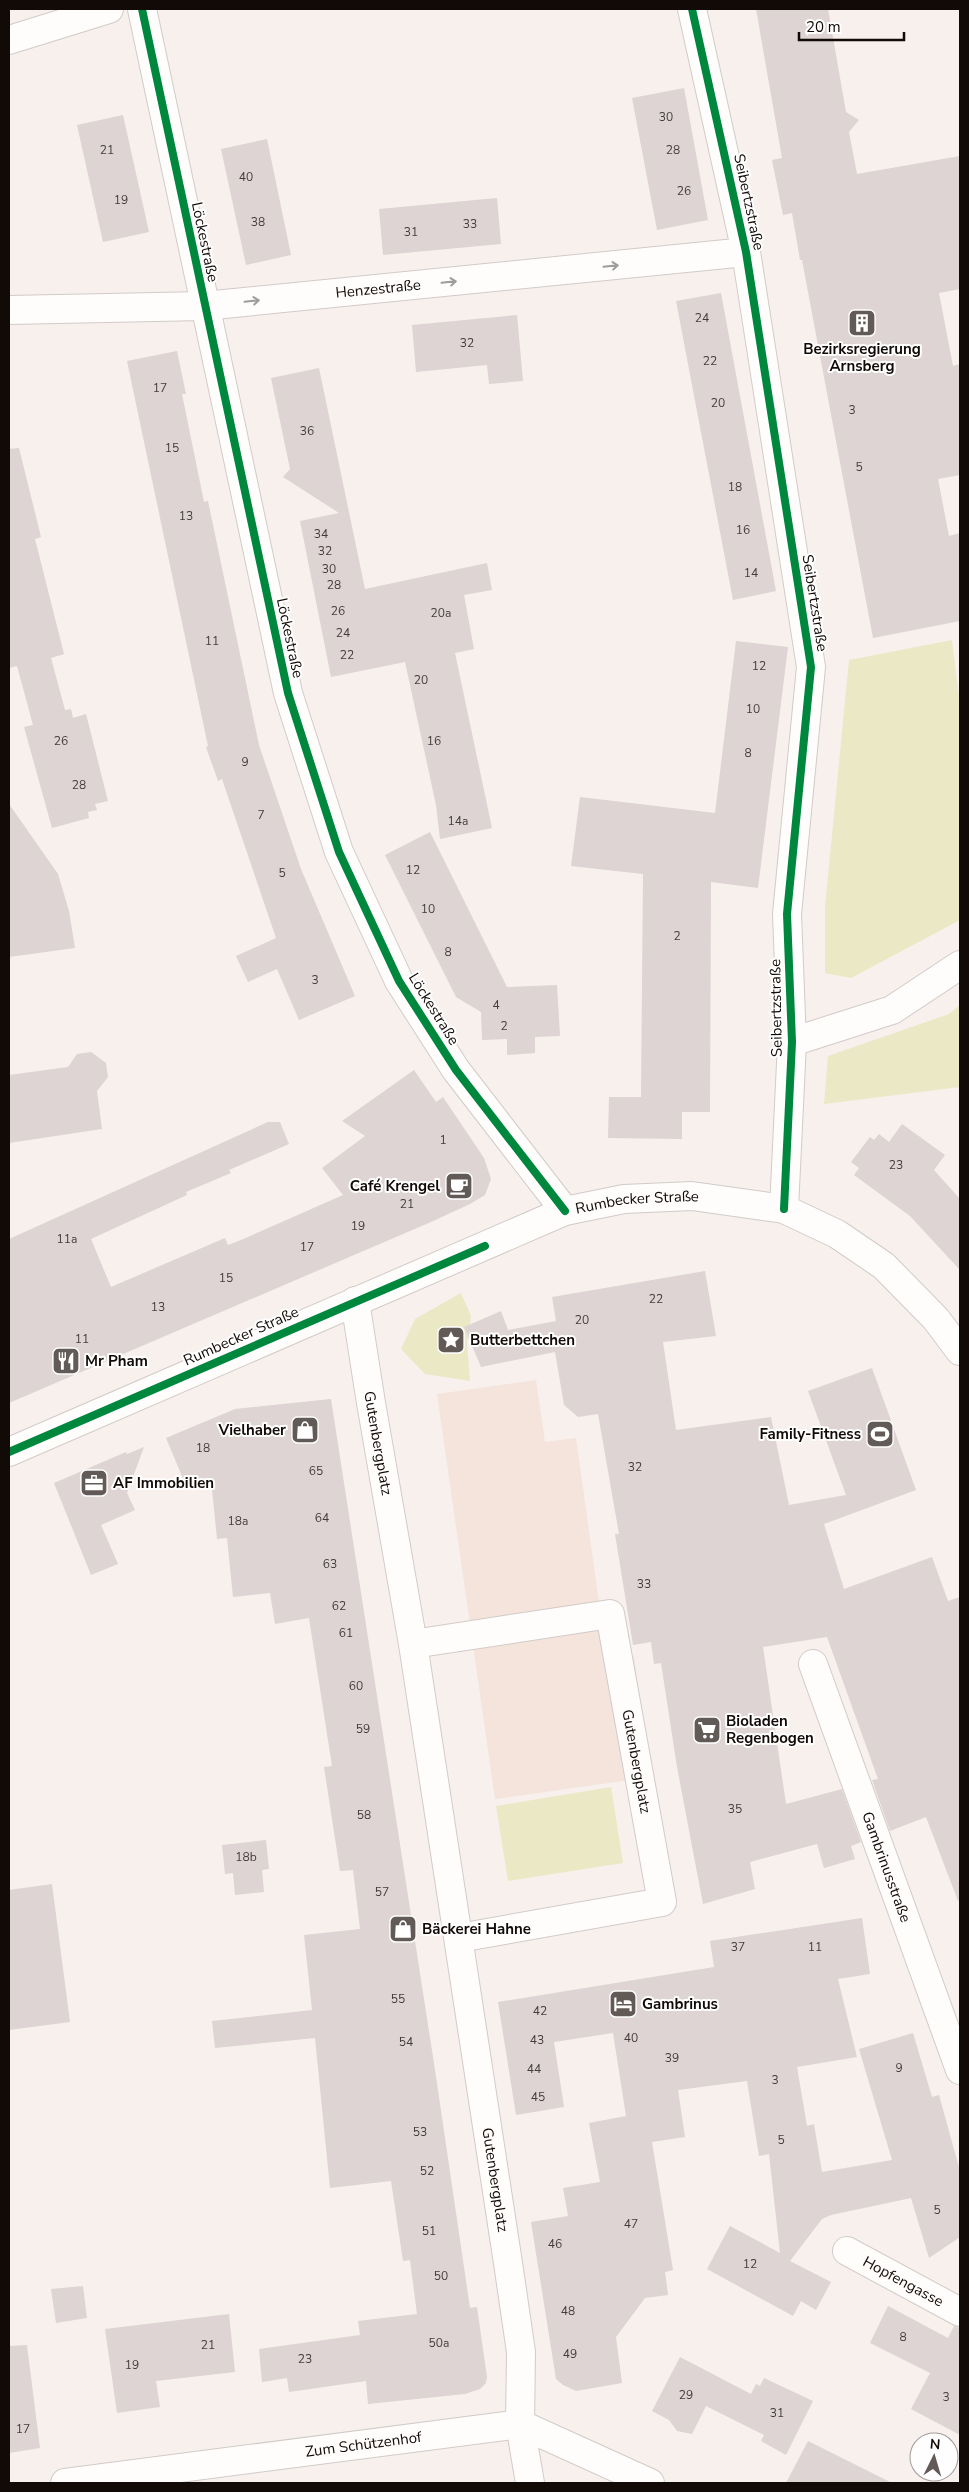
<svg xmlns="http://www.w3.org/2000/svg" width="969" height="2492" viewBox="0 0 969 2492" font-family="'Nunito Sans',sans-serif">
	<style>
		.built { fill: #f4e4dc }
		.green { fill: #ebe8c6 }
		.building { fill: #ddd4d3 }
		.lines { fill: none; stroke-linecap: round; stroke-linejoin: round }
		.minor-casing { stroke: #d2cbc7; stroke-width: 30 }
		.minor { stroke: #fefdfc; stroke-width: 28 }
		.cycleway-casing { stroke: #fefefe; stroke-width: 11 }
		.cycleway { stroke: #00873e; stroke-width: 8 }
		.oneway { stroke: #9f9c9a }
		.labels { text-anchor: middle; stroke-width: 4; stroke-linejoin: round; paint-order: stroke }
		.number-label { font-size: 12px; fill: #443c3a }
		.street-label { font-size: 15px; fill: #110a07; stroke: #fefefe }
		.poi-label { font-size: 15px; font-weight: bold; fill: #110a07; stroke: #fefefe; text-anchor: start }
	</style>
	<rect width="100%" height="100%" fill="#f7f0ec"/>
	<path class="built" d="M536,1380L545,1442L576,1438L607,1660L634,1657L651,1777L495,1799L437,1394Z"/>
	<g class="green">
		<path d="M952,640L960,706V920L851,978L825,973V907L849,660Z"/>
		<path d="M960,1005V1087L824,1104L828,1056L949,1014Z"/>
		<path d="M461,1293L471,1316L467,1343L470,1381L425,1374L401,1349L415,1319Z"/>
		<path d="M611,1787L623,1863L508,1881L496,1806Z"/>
	</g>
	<g class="building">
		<path d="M756,9H828L846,112L859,120L849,132L857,174L960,156V289L939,293L953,366L960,364V475L938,479L949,536L960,533V621L873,638L802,260H800L792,213L783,215L772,160L782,158Z"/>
		<path d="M684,88L708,220L657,230L632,98Z"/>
		<path d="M123,115L149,232L103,242L77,125Z"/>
		<path d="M267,139L291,255L246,265L221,149Z"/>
		<path d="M497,198L501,244L383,255L379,209Z"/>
		<path d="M721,293L776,591L733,600L676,301Z"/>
		<path d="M517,315L523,381L489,384L487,365L416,372L412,325Z"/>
		<path d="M177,351L186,394H182L204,502L208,501L259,745L301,869L355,996L299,1020L277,969L248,982L236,956L276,938L222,779L218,781L206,747L208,746L127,361Z"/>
		<path d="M319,368L365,589L487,563L492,590L464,595L474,649L455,653L492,828L440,839L436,805L405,662L331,677L300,521L339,513L283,477L290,469L271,378Z"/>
		<path d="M19,448L41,537L35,539L64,654L51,658L65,710L71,709L73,718L86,714L108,801L95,804L97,810L88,812L89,818L52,828L24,727L33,725L17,666L9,668V449Z"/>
		<path d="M736,641L788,647L758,888L711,882L710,1112H682V1139L608,1138L609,1097H641L643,874L571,866L580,797L715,813Z"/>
		<path d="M9,804L58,874L69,911L75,948L9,957Z"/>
		<path d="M430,832L507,987L557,985L560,1036L535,1037V1053L507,1055V1039L482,1040L481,1012L456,997L385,855Z"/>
		<path d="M91,1052L106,1063L108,1077L97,1091L102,1129L9,1143V1075L68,1067L77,1054Z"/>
		<path d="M414,1070L436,1102L443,1097L484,1158L491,1179L485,1195L470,1204L431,1222L9,1403V1239L268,1122H280L289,1144L229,1170L231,1173L186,1192L187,1195L91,1239L111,1287L225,1238L228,1245L241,1240L343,1195L322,1168L365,1136L342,1121Z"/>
		<path d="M902,1124L945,1155L934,1170L960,1199V1270L910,1216L854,1175L859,1168L851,1162L870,1137L874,1140L879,1134L889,1142Z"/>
		<path d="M705,1271L716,1336L663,1342L676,1430L771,1417L789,1505L846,1495L808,1391L872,1368L916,1490L824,1524L844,1589L932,1557L948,1601L960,1597V1900L958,1901L926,1817L890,1831L872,1780L878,1779L827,1637L763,1647L786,1804L842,1789L861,1842L851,1846L855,1859L824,1868L817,1844L750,1862L755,1889L703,1904L677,1767L661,1663L654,1664L651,1642L633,1645L615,1534H619L598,1414L578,1417L564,1405L555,1352L481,1367L464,1327L501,1311L508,1330L556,1321L552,1297Z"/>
		<path d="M331,1399L435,2070L470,2308L477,2307L487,2377L486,2383L480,2389L465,2394L368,2404L366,2381L289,2392L287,2378L262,2382L259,2349L360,2335L358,2321L417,2314L410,2260L403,2261L391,2181L330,2188L315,2038L215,2048L212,2021L312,2010L304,1935L360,1929L353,1870L340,1871L324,1767L332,1766L309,1618L275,1624L270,1593L233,1597L227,1538L217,1539L211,1479L187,1488L166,1438L235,1409Z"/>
		<path d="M144,1447L127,1493L135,1510L101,1525L118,1564L91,1575L54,1483L126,1452L127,1454Z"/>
		<path d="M266,1840L269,1869L262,1870L264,1892L235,1895L233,1873L225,1874L222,1845Z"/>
		<path d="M52,1884L70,2022L9,2030V1890Z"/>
		<path d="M862,1918L870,1974L838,1979L857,2057L797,2067L807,2126L814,2124L822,2172L892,2160L859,2049L913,2033L932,2097L939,2095L960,2171V2237L929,2258L911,2198L831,2215L822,2219L790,2261L831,2282L816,2310L801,2301L793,2316L707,2269L730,2226L780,2253L769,2154L759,2156L747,2081L678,2090L685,2137L652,2142L673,2270L665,2272L668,2295L645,2298L616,2337L622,2383L576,2391L563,2385L556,2379L531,2222L568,2216L563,2188L600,2182L589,2123L626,2116L613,2033L554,2042L564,2107L516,2115L498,2002L714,1967L710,1941Z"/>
		<path d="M83,2286L87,2318L56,2323L51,2289Z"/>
		<path d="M888,2306L948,2338L954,2326L960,2328V2435L911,2409L930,2373L870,2343Z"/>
		<path d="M229,2314L235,2372L156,2381L160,2407L117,2413L105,2329Z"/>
		<path d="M27,2345L40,2448L9,2453V2346Z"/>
		<path d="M680,2357L751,2394L756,2384L760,2386L764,2378L813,2401L786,2455L761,2441L764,2435L706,2406L692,2434L677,2431L669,2420L652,2411Z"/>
		<path d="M808,2441L892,2483H786Z"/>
	</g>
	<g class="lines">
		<defs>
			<g id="minor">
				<path d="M142,9L288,693L339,852L399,981L456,1070L565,1211"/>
				<path d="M692,9L746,252L811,667L787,914L792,1042L784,1209"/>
				<path d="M9,40L109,9"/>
				<path id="s1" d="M9,310L204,306L746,252"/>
				<path d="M792,1042L892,1010L960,965"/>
				<path id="s2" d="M355,1301L371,1403L413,1644L508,2263L521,2352L520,2424L530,2483"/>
				<path id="s3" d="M9,1452L565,1211L624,1199L692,1196L784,1209L837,1234L884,1266L936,1319L960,1351"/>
				<path id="s4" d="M413,1644L610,1614L662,1902L459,1938"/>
				<path id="s5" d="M813,1664L960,2070"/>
				<path id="s6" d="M847,2251L960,2312"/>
				<path id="s7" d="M65,2483L520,2424L650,2483"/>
			</g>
		</defs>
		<use href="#minor" class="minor-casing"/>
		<use href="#minor" class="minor"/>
		<defs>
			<g id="cycleway">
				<path d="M142,9L288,693L339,852L399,981L456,1070L565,1211"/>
				<path d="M692,9L746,252L811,667L787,914L792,1042L784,1209"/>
				<path d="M9,1452L485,1246"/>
			</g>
		</defs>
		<use href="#cycleway" class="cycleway-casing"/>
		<use href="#cycleway" class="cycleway"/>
	</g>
	<defs><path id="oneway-shaft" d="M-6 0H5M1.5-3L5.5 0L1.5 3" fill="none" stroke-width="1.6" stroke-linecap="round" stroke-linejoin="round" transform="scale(1.25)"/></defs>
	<g class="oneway">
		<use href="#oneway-shaft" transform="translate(611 266) rotate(-6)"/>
		<use href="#oneway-shaft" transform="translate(449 282) rotate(-6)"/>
		<use href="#oneway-shaft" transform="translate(252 301) rotate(-6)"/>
	</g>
	<defs>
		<symbol id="building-square" viewBox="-11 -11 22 22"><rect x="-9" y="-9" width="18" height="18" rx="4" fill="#625a57" stroke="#fefefe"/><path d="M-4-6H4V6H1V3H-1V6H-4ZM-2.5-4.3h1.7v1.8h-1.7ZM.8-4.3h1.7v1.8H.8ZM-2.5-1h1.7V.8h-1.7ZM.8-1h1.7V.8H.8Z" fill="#fff"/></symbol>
		<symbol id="cafe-square" viewBox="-11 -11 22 22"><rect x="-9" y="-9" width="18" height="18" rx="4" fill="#625a57" stroke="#fefefe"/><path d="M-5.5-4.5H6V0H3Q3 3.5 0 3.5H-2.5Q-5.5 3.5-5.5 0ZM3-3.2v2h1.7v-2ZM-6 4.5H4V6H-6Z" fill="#fff"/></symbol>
		<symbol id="sight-square" viewBox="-11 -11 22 22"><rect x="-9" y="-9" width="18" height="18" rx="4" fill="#625a57" stroke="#fefefe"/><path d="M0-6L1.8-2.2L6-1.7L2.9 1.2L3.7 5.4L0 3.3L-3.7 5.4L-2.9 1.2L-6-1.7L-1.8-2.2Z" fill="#fff"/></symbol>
		<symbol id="restaurant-square" viewBox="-11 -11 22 22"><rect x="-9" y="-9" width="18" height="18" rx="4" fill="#625a57" stroke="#fefefe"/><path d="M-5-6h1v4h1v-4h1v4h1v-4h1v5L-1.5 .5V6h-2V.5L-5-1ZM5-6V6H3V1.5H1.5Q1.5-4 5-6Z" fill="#fff"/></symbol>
		<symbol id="shop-square" viewBox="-11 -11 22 22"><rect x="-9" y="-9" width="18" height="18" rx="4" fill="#625a57" stroke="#fefefe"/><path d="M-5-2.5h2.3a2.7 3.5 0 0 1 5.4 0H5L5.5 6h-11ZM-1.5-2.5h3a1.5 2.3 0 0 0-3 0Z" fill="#fff"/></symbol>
		<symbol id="stadium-square" viewBox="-11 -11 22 22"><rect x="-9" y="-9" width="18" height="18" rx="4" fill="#625a57" stroke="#fefefe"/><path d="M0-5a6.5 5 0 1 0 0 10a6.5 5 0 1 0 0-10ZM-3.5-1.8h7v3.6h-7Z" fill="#fff"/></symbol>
		<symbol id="office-square" viewBox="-11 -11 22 22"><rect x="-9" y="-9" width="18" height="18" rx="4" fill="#625a57" stroke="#fefefe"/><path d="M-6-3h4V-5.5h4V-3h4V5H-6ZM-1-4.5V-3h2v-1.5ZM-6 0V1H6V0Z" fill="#fff"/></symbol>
		<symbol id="supermarket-square" viewBox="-11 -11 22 22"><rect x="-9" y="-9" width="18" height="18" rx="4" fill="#625a57" stroke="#fefefe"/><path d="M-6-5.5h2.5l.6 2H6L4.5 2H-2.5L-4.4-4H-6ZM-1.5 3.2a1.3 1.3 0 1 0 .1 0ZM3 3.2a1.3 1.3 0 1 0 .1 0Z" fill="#fff"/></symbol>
		<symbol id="hotel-square" viewBox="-11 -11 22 22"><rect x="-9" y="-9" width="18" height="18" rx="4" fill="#625a57" stroke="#fefefe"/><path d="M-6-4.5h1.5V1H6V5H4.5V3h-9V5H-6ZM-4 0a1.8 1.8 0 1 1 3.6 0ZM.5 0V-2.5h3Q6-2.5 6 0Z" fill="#fff"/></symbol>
	</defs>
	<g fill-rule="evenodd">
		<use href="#building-square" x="846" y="307" width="32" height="32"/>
		<use href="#cafe-square" x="443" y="1170" width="32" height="32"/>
		<use href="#sight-square" x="435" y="1324" width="32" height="32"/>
		<use href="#restaurant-square" x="50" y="1345" width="32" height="32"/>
		<use href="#shop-square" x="289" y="1414" width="32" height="32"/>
		<use href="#stadium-square" x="864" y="1418" width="32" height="32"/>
		<use href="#office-square" x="78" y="1467" width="32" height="32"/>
		<use href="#supermarket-square" x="691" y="1714" width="32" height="32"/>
		<use href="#shop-square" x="387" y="1913" width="32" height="32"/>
		<use href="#hotel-square" x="607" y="1988" width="32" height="32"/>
	</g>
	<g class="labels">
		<g class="number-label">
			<text x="666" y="121">30</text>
			<text x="107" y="154">21</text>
			<text x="673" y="154">28</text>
			<text x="246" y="181">40</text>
			<text x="684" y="195">26</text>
			<text x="121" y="204">19</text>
			<text x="258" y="226">38</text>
			<text x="470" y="228">33</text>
			<text x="411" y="236">31</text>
			<text x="702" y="322">24</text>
			<text x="467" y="347">32</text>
			<text x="710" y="365">22</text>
			<text x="160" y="392">17</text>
			<text x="718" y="407">20</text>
			<text x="852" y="414">3</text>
			<text x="307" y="435">36</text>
			<text x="172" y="452">15</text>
			<text x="859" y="471">5</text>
			<text x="735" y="491">18</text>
			<text x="186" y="520">13</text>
			<text x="743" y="534">16</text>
			<text x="321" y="538">34</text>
			<text x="325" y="555">32</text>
			<text x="329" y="573">30</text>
			<text x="751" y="577">14</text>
			<text x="334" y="589">28</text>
			<text x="338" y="615">26</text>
			<text x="441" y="617">20a</text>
			<text x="343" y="637">24</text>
			<text x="212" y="645">11</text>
			<text x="347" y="659">22</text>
			<text x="759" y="670">12</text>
			<text x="421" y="684">20</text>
			<text x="753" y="713">10</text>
			<text x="61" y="745">26</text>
			<text x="434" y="745">16</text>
			<text x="748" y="757">8</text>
			<text x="245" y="766">9</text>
			<text x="79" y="789">28</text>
			<text x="261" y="819">7</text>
			<text x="458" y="825">14a</text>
			<text x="413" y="874">12</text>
			<text x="282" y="877">5</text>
			<text x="428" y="913">10</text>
			<text x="677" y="940">2</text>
			<text x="448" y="956">8</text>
			<text x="315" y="984">3</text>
			<text x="496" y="1009">4</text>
			<text x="504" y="1030">2</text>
			<text x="443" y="1144">1</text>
			<text x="896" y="1169">23</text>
			<text x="407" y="1208">21</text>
			<text x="358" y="1230">19</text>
			<text x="67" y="1243">11a</text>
			<text x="307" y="1251">17</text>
			<text x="226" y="1282">15</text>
			<text x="656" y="1303">22</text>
			<text x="158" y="1311">13</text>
			<text x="582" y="1324">20</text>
			<text x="82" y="1343">11</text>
			<text x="203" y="1452">18</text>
			<text x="635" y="1471">32</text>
			<text x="316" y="1475">65</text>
			<text x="322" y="1522">64</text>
			<text x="238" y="1525">18a</text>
			<text x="330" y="1568">63</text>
			<text x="644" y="1588">33</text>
			<text x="339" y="1610">62</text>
			<text x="346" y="1637">61</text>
			<text x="356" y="1690">60</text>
			<text x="363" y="1733">59</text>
			<text x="735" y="1813">35</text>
			<text x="364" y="1819">58</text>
			<text x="246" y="1861">18b</text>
			<text x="382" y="1896">57</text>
			<text x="738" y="1951">37</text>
			<text x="815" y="1951">11</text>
			<text x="398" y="2003">55</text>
			<text x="540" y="2015">42</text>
			<text x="631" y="2042">40</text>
			<text x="537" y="2044">43</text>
			<text x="406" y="2046">54</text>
			<text x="672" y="2062">39</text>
			<text x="899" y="2072">9</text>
			<text x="534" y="2073">44</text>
			<text x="775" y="2084">3</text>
			<text x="538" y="2101">45</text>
			<text x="420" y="2136">53</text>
			<text x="781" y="2144">5</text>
			<text x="427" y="2175">52</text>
			<text x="937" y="2214">5</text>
			<text x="631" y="2228">47</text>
			<text x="429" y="2235">51</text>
			<text x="555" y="2248">46</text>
			<text x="750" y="2268">12</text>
			<text x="441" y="2280">50</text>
			<text x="568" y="2315">48</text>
			<text x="903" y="2341">8</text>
			<text x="439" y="2347">50a</text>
			<text x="208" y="2349">21</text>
			<text x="570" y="2358">49</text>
			<text x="305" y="2363">23</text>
			<text x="132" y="2369">19</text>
			<text x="686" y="2399">29</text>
			<text x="946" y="2401">3</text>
			<text x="777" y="2417">31</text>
			<text x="23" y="2433">17</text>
		</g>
		<g class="street-label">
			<text transform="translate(749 202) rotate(78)" y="5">Seibertzstraße</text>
			<text transform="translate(205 242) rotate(78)" y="5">Löckestraße</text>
			<text dy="5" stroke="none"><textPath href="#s1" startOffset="370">Henzestraße</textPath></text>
			<text transform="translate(815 603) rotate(81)" y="5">Seibertzstraße</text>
			<text transform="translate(290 638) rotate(78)" y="5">Löckestraße</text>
			<text transform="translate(776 1008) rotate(-91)" y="5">Seibertzstraße</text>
			<text transform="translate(434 1009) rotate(58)" y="5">Löckestraße</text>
			<text dy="5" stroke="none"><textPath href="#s3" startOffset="679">Rumbecker Straße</textPath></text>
			<text transform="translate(241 1336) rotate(-24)" y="5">Rumbecker Straße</text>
			<text dy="5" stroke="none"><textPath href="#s2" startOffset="144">Gutenbergplatz</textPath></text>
			<text dy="5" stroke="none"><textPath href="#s4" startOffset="349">Gutenbergplatz</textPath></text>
			<text dy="5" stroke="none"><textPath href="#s5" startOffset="216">Gambrinusstraße</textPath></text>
			<text dy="5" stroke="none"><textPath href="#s2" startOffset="890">Gutenbergplatz</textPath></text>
			<text dy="5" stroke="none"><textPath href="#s6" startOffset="64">Hopfengasse</textPath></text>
			<text dy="5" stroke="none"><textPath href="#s7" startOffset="301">Zum Schützenhof</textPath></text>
		</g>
		<g class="poi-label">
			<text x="862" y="354" text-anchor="middle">Bezirksregierung<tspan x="862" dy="17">Arnsberg</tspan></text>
			<text x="440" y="1191" text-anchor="end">Café Krengel</text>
			<text x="470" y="1345">Butterbettchen</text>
			<text x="85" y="1366">Mr Pham</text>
			<text x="286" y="1435" text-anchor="end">Vielhaber</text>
			<text x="861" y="1439" text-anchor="end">Family-Fitness</text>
			<text x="113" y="1488">AF Immobilien</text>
			<text x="726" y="1726">Bioladen<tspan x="726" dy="17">Regenbogen</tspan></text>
			<text x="422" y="1934">Bäckerei Hahne</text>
			<text x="642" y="2009">Gambrinus</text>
		</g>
	</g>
	<rect width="969" height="2492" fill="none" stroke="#110a07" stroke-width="20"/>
	<g transform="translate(934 2457) rotate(5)"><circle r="24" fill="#fefefe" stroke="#9f9c9b"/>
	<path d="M0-4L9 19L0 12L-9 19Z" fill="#625a57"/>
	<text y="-8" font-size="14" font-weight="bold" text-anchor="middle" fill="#110a07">N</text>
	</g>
	<path d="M799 32v8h105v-8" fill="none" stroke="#110a07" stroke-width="2.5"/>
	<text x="806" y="32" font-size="15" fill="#110a07" stroke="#fefefe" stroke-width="4" paint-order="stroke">20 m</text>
</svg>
